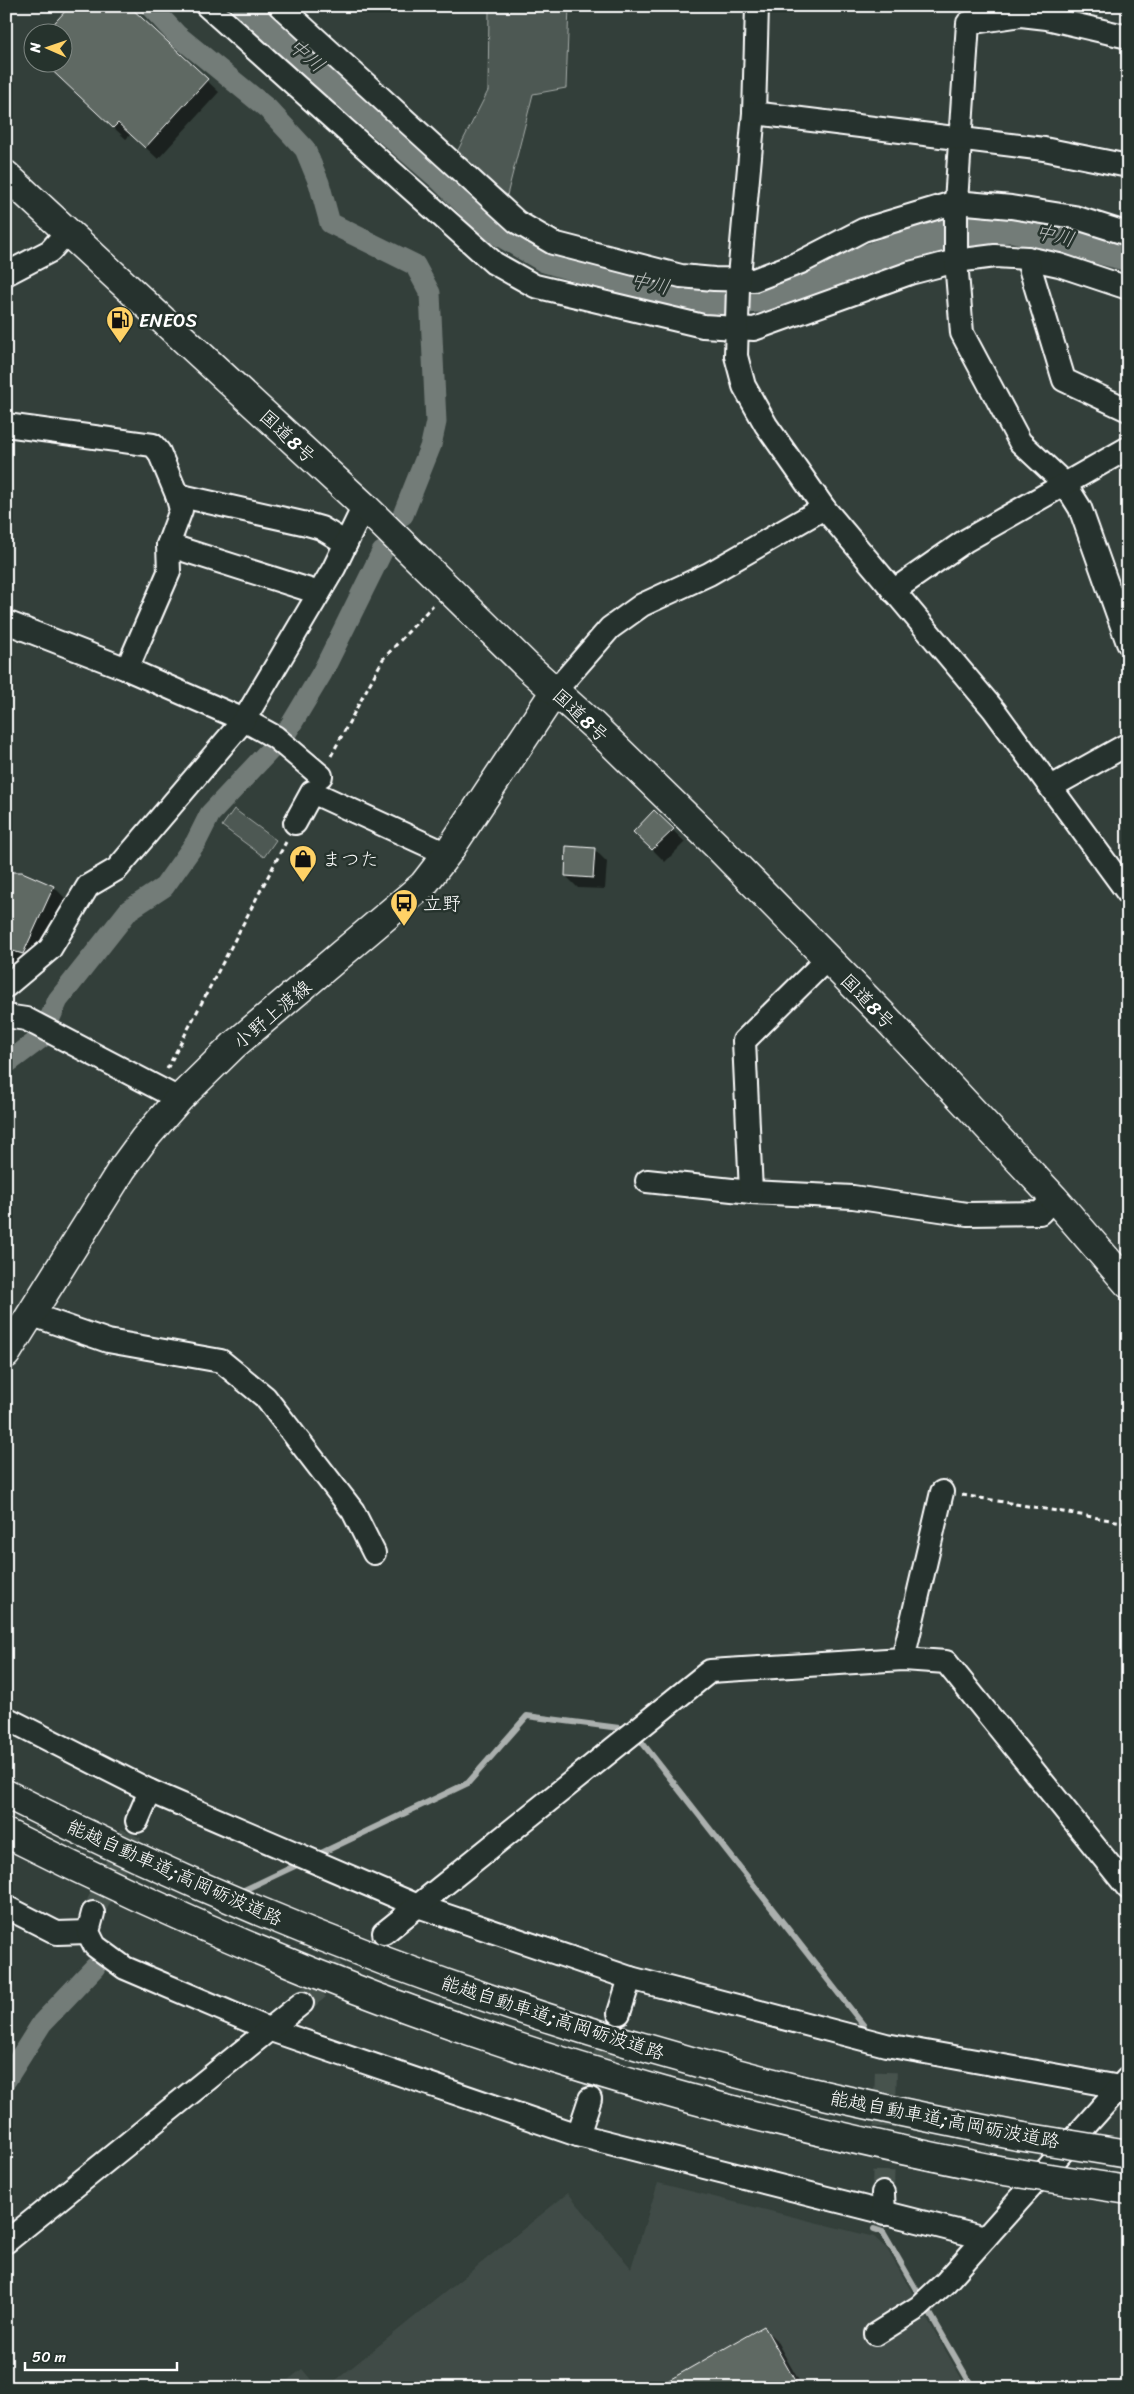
<svg xmlns="http://www.w3.org/2000/svg" width="1134" height="2394" viewBox="0 0 1134 2394" font-family="Sriracha,'Klee One',sans-serif">
	<style>
		.built { fill: #404c47 }
		.green { fill: #4d5853; stroke: #a6aca9 }
		.shadow { fill: #0007 }
		.lines { fill: none; stroke-linecap: round; stroke-linejoin: round }
		.stream { stroke: #abb0ae; stroke-width: 6 }
		.canal { stroke: #737b78; stroke-width: 21 }
		.river { stroke: #737b78; stroke-width: 36 }
		.building { fill: #5f6964; stroke: #fff }
		.minor-tunnel { stroke: #47524e; stroke-width: 22; stroke-dasharray: 22 11; stroke-linecap: butt }
		.minor-casing { stroke: #fff; stroke-width: 26 }
		.major-casing { stroke: #fff; stroke-width: 31 }
		.highway-casing { stroke: #fff; stroke-width: 31 }
		.path { stroke: #fff; stroke-width: 3; stroke-dasharray: 5 4; stroke-linecap: butt }
		.minor { stroke: #26332d; stroke-width: 22 }
		.major { stroke: #26332d; stroke-width: 28 }
		.highway { stroke: #26332d; stroke-width: 28 }
		.highway-bridge-casing { stroke: #fff; stroke-width: 31; stroke-linecap: butt }
		.highway-bridge { stroke: #26332d; stroke-width: 28 }
		.labels { text-anchor: middle; stroke-width: 5; stroke-linejoin: round; paint-order: stroke }
		.poi-label { font-size: 19px; fill: #fff; stroke: #26332d; text-anchor: start }
		.street-label { font-size: 19px; fill: #fff; stroke: #26332d }
		.water-label { font-size: 20px; font-style: italic; fill: #b9bdbc; stroke: #26332d }
	</style>
	<rect width="100%" height="100%" fill="#333f3a"/>
	<filter id="ink" filterUnits="userSpaceOnUse"><feTurbulence type="fractalNoise" baseFrequency=".02" numOctaves="2"/><feDisplacementMap in="SourceGraphic" scale="10" xChannelSelector="R" yChannelSelector="G"/><feConvolveMatrix kernelMatrix="1 2 1 2 8 2 1 2 1" color-interpolation-filters="sRGB"/></filter>
	<g filter="url(#ink)">
		<g class="built">
			<path d="M658,2183L874,2237L887,2249L967,2388H340L335,2381L568,2193L631,2268Z"/>
			<path d="M302,2369L318,2388H278Z"/>
		</g>
		<g class="green">
			<path d="M457,6H569L566,88L533,94L507,195L455,156L488,91L489,11Z"/>
			<path d="M234,809L276,840L264,857L222,826Z"/>
		</g>
		<g class="shadow">
			<path d="M72,6H127L219,92L158,159L131,134L126,139L43,62H62V32H47Z"/>
			<path d="M654,812L685,842L665,862L635,832Z"/>
			<path d="M594,849L607,862L605,889L578,888L566,876Z"/>
			<path d="M6,873L22,874L54,887L70,903L40,969L16,962L6,988Z"/>
			<path d="M764,2328L776,2340L803,2388H657Z"/>
		</g>
		<g class="lines">
			<g class="stream">
				<path d="M637,1736L864,2026"/>
				<path d="M315,1856L468,1783L527,1716L627,1729"/>
				<path d="M240,1892L301,1863"/>
				<path d="M874,2229L883,2232L973,2388"/>
			</g>
			<g class="canal">
				<path d="M150,6L177,35L268,109L305,149L319,183L330,223L415,265L430,293L436,422L431,445L403,515"/>
				<path d="M6,1064L41,1038L58,1000L129,910L164,887L196,842L210,814L286,733L322,673L382,552"/>
				<path d="M6,2080L42,2023L95,1967"/>
			</g>
			<path class="river" d="M250,6L444,174L496,225L547,255L642,283L713,298L781,293L891,254L918,239L938,234L1012,224L1128,253"/>
		</g>
		<g class="building">
			<path d="M70,6H129L208,79L145,148L118,123L113,128L43,62H62V32H46Z"/>
			<path d="M654,810L674,829L652,850L633,832Z"/>
			<path d="M566,846L595,848L593,878L565,876Z"/>
			<path d="M6,872H22L54,886L23,954L6,949Z"/>
			<path d="M764,2326L799,2388H655Z"/>
		</g>
		<g class="lines">
			<g class="minor-tunnel">
				<path d="M93,1913L137,1821"/>
				<path d="M302,2003L384,1933"/>
				<path d="M590,2099L616,2021"/>
				<path d="M883,2193L886,2065"/>
			</g>
			<defs>
				<g id="minor">
					<path d="M207,6L494,263L535,286L703,326L754,329L910,273L956,261L995,256L1027,258L1059,265L1128,288"/>
					<path d="M280,6L517,222L553,243L681,276L714,279L754,280L801,262L863,230L956,202L1011,207L1074,217L1128,234"/>
					<path d="M757,6L754,113L738,287L736,356L744,386L766,425L824,508L994,710L1128,893"/>
					<path d="M1128,37L1047,18L1021,15L968,23L956,202V261L962,333L1020,442L1065,484L1080,508L1128,643"/>
					<path d="M754,113L1044,149L1128,166"/>
					<path d="M1027,258L1064,380L1128,410"/>
					<path d="M6,274L50,251L67,232"/>
					<path d="M6,425L153,445L159,452L177,495L307,524L321,528L346,543"/>
					<path d="M168,545L319,593"/>
					<path d="M893,591L965,541L1128,448"/>
					<path d="M6,622L127,669L244,720L275,737L321,776"/>
					<path d="M127,669L169,572L168,545L181,510L177,495"/>
					<path d="M555,691L610,628L642,605L709,574L824,508"/>
					<path d="M1051,787L1128,744"/>
					<path d="M295,823L312,792L447,854"/>
					<path d="M6,986L50,949L88,886L117,869L244,720L334,568L364,506"/>
					<path d="M6,1016L26,1019L179,1099"/>
					<path d="M647,1181L751,1192L853,1197L967,1214L1040,1213L1054,1198"/>
					<path d="M751,1192L744,1041L827,959"/>
					<path d="M30,1314L108,1341L221,1361L265,1397L353,1511L374,1553"/>
					<path d="M903,1659L942,1492"/>
					<path d="M6,1718L150,1791L418,1906L630,1978L886,2045L1120,2087"/>
					<path d="M137,1821L150,1791"/>
					<path d="M6,1907L57,1933L88,1932"/>
					<path d="M93,1913L88,1932L95,1946L125,1968L271,2030L578,2135L985,2238"/>
					<path d="M384,1933L710,1671L903,1659L946,1662L1128,1888"/>
					<path d="M619,2013L630,1978"/>
					<path d="M578,2135L590,2099"/>
					<path d="M883,2193L884,2214"/>
					<path d="M6,2242L302,2003"/>
					<path d="M876,2334L919,2307L946,2282L1127,2079"/>
				</g>
				<path id="major" d="M6,1354L122,1169L144,1139L179,1099L234,1045L423,885L447,854L555,691"/>
				<g id="highway">
					<path d="M6,175L364,506L527,666L594,726L717,846L885,1017L1054,1198L1128,1284"/>
					<path d="M6,1794C254,1920 516,2019 786,2086C862,2105 940,2120 1018,2136"/>
					<path d="M6,1833C215,1939 433,2027 659,2090C771,2122 884,2147 998,2170"/>
				</g>
			</defs>
			<use href="#minor" class="minor-casing"/>
			<use href="#major" class="major-casing"/>
			<use href="#highway" class="highway-casing"/>
			<g class="path">
				<path d="M331,756L383,659L433,605"/>
				<path d="M167,1069L286,842"/>
				<path d="M962,1495L1128,1523"/>
			</g>
			<use href="#minor" class="minor"/>
			<use href="#major" class="major"/>
			<use href="#highway" class="highway"/>
			<defs>
				<g id="highway-bridge">
					<path d="M1018,2136L1128,2154"/>
					<path d="M998,2170L1128,2190"/>
				</g>
			</defs>
			<use href="#highway-bridge" class="highway-bridge-casing"/>
			<use href="#highway-bridge" class="highway-bridge"/>
		</g>
	</g>
	<defs>
		<symbol id="fuel-pin" viewBox="-11 -11 22 30"><path d="M0 17L-7.5 6A9.5 9.5 0 1 1 7.5 6Z" fill="#ffd166" stroke="#26332d"/><path d="M-5.5-6h7V0h2V4h1.3V-2.5L3-4.5l.8-.8L6-3V5H2.5V1h-1V6h-7ZM-4.2-4.7v3.2H.2V-4.7Z" fill="#111"/></symbol>
		<symbol id="shop-pin" viewBox="-11 -11 22 30"><path d="M0 17L-7.5 6A9.5 9.5 0 1 1 7.5 6Z" fill="#ffd166" stroke="#26332d"/><path d="M-5-2.5h2.3a2.7 3.5 0 0 1 5.4 0H5L5.5 6h-11ZM-1.5-2.5h3a1.5 2.3 0 0 0-3 0Z" fill="#111"/></symbol>
		<symbol id="bus-pin" viewBox="-11 -11 22 30"><path d="M0 17L-7.5 6A9.5 9.5 0 1 1 7.5 6Z" fill="#ffd166" stroke="#26332d"/><path d="M-5-6H5V4H4V6H2V4H-2V6H-4V4H-5ZM-3.5-4V0h7V-4ZM-3.5 1.2v1.5H-2V1.2ZM2 1.2v1.5H3.5V1.2Z" fill="#111"/></symbol>
	</defs>
	<g fill-rule="evenodd">
		<use href="#fuel-pin" x="104" y="304" width="32" height="43"/>
		<use href="#shop-pin" x="287" y="843" width="32" height="43"/>
		<use href="#bus-pin" x="388" y="887" width="32" height="43"/>
	</g>
	<g class="labels">
		<g class="poi-label">
			<text x="139" y="327">ENEOS</text>
			<text x="322" y="866">まつた</text>
			<text x="423" y="910">立野</text>
		</g>
		<g class="street-label">
			<text transform="translate(288 436) rotate(43)" y="7">国道8号</text>
			<text transform="translate(581 715) rotate(43)" y="7">国道8号</text>
			<text transform="translate(868 1001) rotate(46)" y="7">国道8号</text>
			<text transform="translate(272 1014) rotate(-40)" y="7">小野上渡線</text>
			<text transform="translate(175 1872) rotate(24)" y="7">能越自動車道;高岡砺波道路</text>
			<text transform="translate(553 2017) rotate(18)" y="7">能越自動車道;高岡砺波道路</text>
			<text transform="translate(945 2119) rotate(11)" y="7">能越自動車道;高岡砺波道路</text>
		</g>
		<g class="water-label">
			<text transform="translate(307 55) rotate(41)" y="7">中川</text>
			<text transform="translate(1055 235) rotate(14)" y="7">中川</text>
			<text transform="translate(650 283) rotate(13)" y="7">中川</text>
		</g>
	</g>
	<rect width="1134" height="2394" fill="none" stroke="#26332d" stroke-width="25"/>
	<rect x="12" y="12" width="1109" height="2369" fill="none" stroke="#fff" stroke-width="2" filter="url(#ink)"/>
	<g transform="translate(48 48) rotate(272)"><circle r="24" fill="#26332d" stroke="#7d8581"/>
	<path d="M0-4L9 19L0 12L-9 19Z" fill="#ffd166"/>
	<text y="-8" font-size="14" font-weight="bold" text-anchor="middle" fill="#ffffff">N</text>
	</g>
	<path d="M25 2362v8h152v-8" fill="none" stroke="#ffffff" stroke-width="2.5"/>
	<text x="32" y="2362" font-size="15" fill="#ffffff" stroke="#26332d" stroke-width="4" paint-order="stroke">50 m</text>
</svg>
